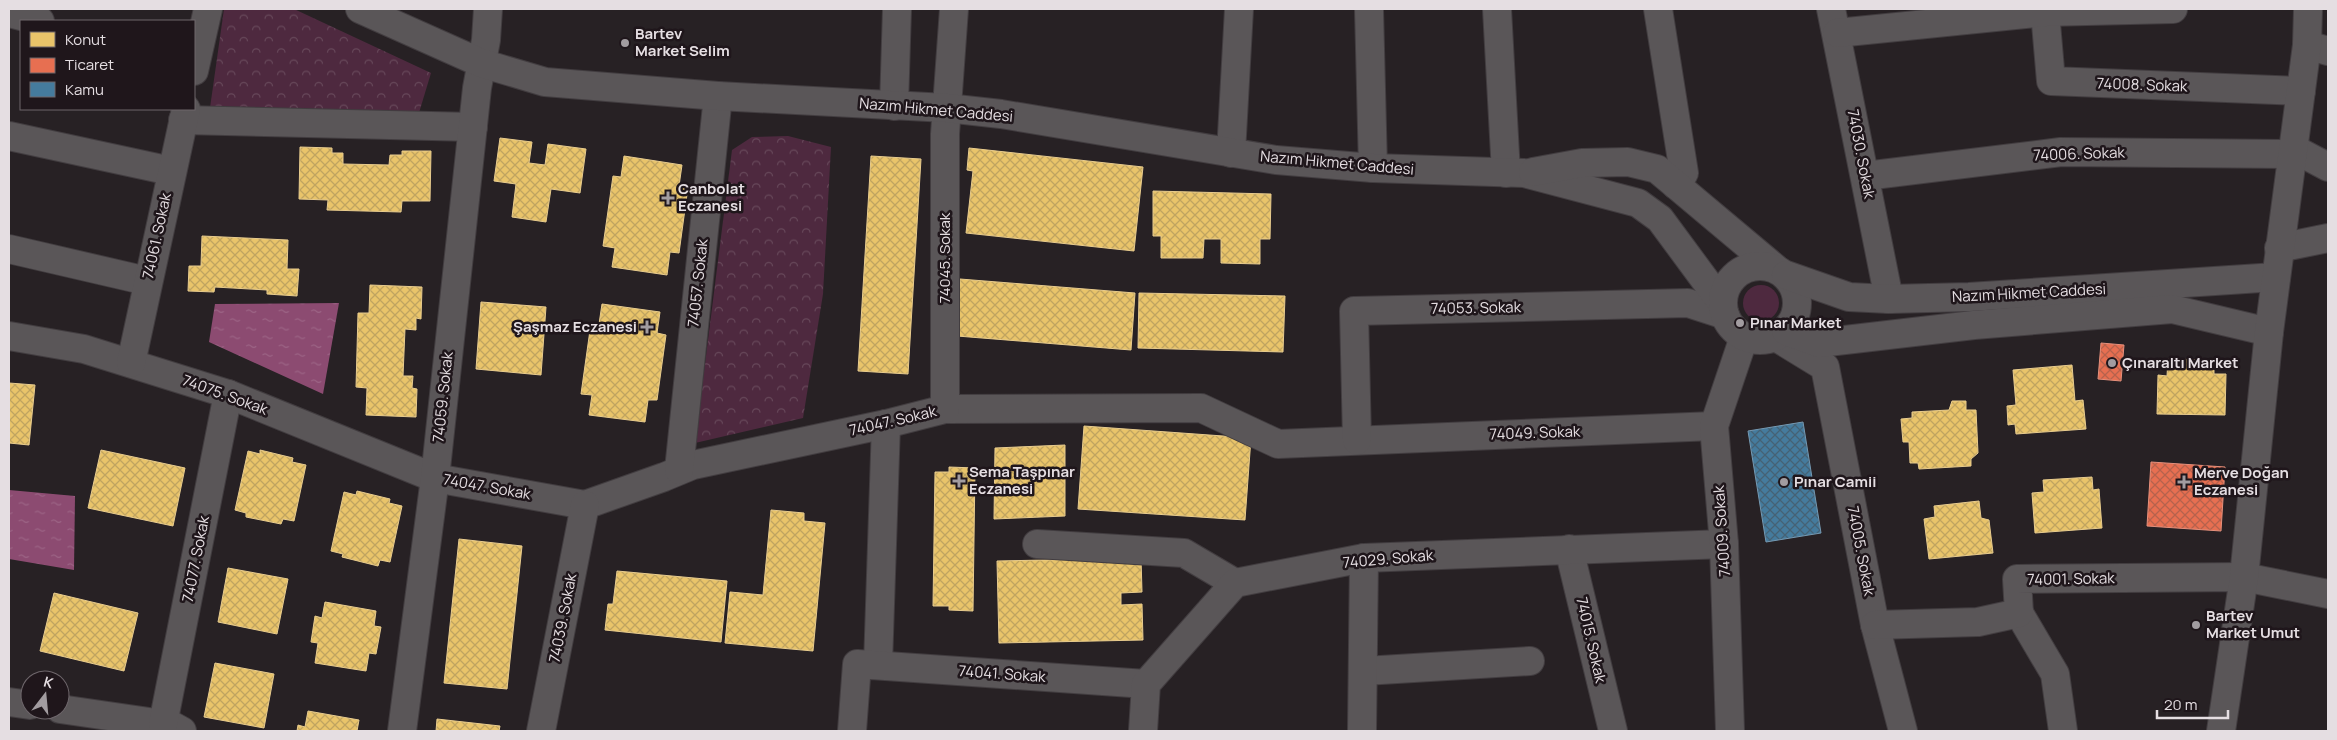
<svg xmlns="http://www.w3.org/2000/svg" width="2337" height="740" viewBox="0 0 2337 740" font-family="Manrope,sans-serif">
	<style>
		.grass { fill: #4e293f }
		.park { fill: url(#park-crowns) }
		.water { fill: url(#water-ripples) }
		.homes { fill: url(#homes-cross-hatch); stroke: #e8cc8e }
		.shops { fill: url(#shops-cross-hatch); stroke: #e6907c }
		.public { fill: url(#public-cross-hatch); stroke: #7599b2 }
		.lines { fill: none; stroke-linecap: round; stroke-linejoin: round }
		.minor-casing { stroke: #423d40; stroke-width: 30 }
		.secondary-casing { stroke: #423d40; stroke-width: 30 }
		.minor { stroke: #5a5658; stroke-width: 28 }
		.secondary { stroke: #5a5658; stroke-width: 28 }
		.poi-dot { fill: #a29ca0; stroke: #1f161b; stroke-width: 2 }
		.labels { text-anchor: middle; stroke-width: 5; stroke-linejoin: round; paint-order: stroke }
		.poi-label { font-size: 15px; font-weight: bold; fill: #e5dee2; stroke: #1f161b; text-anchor: start }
		.street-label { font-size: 15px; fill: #e5dee2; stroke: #1f161b }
	</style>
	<defs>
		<pattern id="park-crowns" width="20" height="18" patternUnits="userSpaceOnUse" patternTransform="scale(1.25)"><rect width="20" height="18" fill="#4e293f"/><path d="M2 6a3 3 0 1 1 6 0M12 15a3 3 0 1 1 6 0" fill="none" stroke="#67485a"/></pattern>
		<pattern id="water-ripples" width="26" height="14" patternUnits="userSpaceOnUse" patternTransform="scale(1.25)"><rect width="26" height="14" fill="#8c4b71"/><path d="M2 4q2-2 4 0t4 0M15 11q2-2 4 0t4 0" fill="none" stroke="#9c6485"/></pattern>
		<pattern id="homes-cross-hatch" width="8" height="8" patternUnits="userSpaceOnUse" patternTransform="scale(1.25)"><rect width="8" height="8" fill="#e9c46a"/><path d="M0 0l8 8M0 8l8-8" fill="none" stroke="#c0a460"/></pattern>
		<pattern id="shops-cross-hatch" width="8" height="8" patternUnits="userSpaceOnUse" patternTransform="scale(1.25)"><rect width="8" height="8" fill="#e76f51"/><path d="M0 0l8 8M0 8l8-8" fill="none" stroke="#b6624d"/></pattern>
		<pattern id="public-cross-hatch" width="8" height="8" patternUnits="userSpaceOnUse" patternTransform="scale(1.25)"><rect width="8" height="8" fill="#457b9d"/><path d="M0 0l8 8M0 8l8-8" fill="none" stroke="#456275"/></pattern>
	</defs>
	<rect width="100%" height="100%" fill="#272124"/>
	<circle class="grass" cx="1761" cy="303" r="18"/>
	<g class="park">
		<path d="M224,9H294L431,73L415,126L208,122Z"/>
		<path d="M788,136L831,147L823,294L803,418L695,443L732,150L752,137Z"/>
	</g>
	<g class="water">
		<path d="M339,303L323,394L209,342L215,304Z"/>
		<path d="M9,490L75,496L74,570L9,559Z"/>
	</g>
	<g class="homes">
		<path d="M500,138L532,142L529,163L545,165L548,144L586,149L580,193L551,189L546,222L512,217L516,184L494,181Z"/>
		<path d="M300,147L332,148V153H343V164L389,165L390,155H402V151H431L430,201H402L401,212L327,210L328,200L299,199Z"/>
		<path d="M969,148L1143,167L1134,251L966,233L973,171L967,170Z"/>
		<path d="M624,156L682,165L679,186L688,187L679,253L670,252L667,275L612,267L615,248L603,246L613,176L621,177Z"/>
		<path d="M871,156L921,159L908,374L858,371Z"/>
		<path d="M1153,191L1271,194L1270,239H1260V264L1221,263V239H1204L1203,258H1161V236H1153Z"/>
		<path d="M202,236L288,240L287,269H299L297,296L267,294V290L215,287L214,292L188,291L189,266H201Z"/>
		<path d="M960,279L1135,293L1131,350L957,336Z"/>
		<path d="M370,285L422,287L421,319L416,318V330L405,329L403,376H413L412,388L417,389L416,417L366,415L367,388L356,387L358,313H369Z"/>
		<path d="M1139,293L1285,296L1283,352L1138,348Z"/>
		<path d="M481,302L546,307L541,375L476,369Z"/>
		<path d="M602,304L660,312L657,333L666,335L657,400H648L645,422L589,415L592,395L581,394L591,323L599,324Z"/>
		<path d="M2168,359L2214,360V374H2226L2225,415L2157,414L2158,375L2167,376Z"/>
		<path d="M2072,365L2075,401L2083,400L2086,429L2016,434L2015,424L2008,425L2007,406L2016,405L2013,370Z"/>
		<path d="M9,383L35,385L29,445L9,443Z"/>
		<path d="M1952,401H1966V410H1976L1978,453L1971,459V466L1919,469L1918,463H1910L1909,442H1903L1901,419L1912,418V412L1949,410Z"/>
		<path d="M1084,426L1251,438L1245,520L1078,509Z"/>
		<path d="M1065,445V516L994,519L995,448Z"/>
		<path d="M101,450L185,468L173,526L88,508Z"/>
		<path d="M260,450L293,458L292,462L306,465L294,521L283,519L281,524L246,517V513L235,510L248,451L260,454Z"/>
		<path d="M949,467L975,468L973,611L949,610V606H933L935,472H949Z"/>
		<path d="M2092,477L2093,490L2099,489L2102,528L2035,533L2032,493L2044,492L2043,480Z"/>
		<path d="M357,491L390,499L389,503L402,506L390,562L380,560L378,566L342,557L343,554L331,551L344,492L356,495Z"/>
		<path d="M1979,501L1981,518L1989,520L1993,553L1929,559L1924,519L1935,517L1934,506Z"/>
		<path d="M771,510L804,513V521L825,523L813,651L725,643L730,592L763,595Z"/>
		<path d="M459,539L522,546L507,689L444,683Z"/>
		<path d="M1141,558L1142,592L1121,593V605L1142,604L1143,640L999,643L997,561Z"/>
		<path d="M228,568L288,579L277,634L218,622Z"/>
		<path d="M617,571L727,581L721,642L605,630L608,604H613Z"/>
		<path d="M54,593L138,613L124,671L40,651Z"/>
		<path d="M325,602L376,611L374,626L381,627L376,654L369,653L366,671L315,663L318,643L311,642L315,616L322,618Z"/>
		<path d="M215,663L274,674L264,728L204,717Z"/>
		<path d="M308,711L359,720L357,731H297L298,725L305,727Z"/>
		<path d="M437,719L500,726L499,731H436Z"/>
	</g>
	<g class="shops">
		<path d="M2101,343L2124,345L2121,381L2098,379Z"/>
		<path d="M2151,462L2225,467L2221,531L2147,526Z"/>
	</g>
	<path class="public" d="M1803,422L1821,533L1766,542L1748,431Z"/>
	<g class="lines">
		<defs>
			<g id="minor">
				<path d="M1369,9L1373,168"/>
				<path d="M1497,9L1506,173"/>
				<path d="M1658,9L1684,173L1676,185"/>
				<path d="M1831,9L1889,299"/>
				<path d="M2045,12L2051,81L2301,91"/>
				<path d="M9,13L40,21"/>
				<path d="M1837,33L2045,12L2173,9"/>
				<path d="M2307,45L2328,51"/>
				<path d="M194,71L208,9"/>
				<path d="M894,106L897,9"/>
				<path d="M183,120L473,127"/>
				<path d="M9,136L171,171"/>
				<path d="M2294,149L2328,167"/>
				<path d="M1231,153L1239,9"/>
				<path d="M1865,176L2061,152L2293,154"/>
				<path d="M2279,248L2328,238"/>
				<path d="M9,249L147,281"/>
				<path d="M9,336L84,349L228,394L435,478L585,505L664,477L693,465L886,424L945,409L1201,408L1278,444L1714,426"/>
				<path d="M1776,337L1825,367L1875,625L1903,731"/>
				<path d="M131,363L186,109"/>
				<path d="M945,409V134L954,9"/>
				<path d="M1357,440L1354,311L1688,303L1725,315"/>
				<path d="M679,470L718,96"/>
				<path d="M1037,544L1184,553L1235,583"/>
				<path d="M1569,549L1613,731"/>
				<path d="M2019,613L2055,674L2063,731"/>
				<path d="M1875,625L1978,622L2019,613L2017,579L2244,577L2328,594"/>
				<path d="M878,665L886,424"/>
				<path d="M1364,671L1530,661"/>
				<path d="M9,702L30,705"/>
				<path d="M60,709L163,724L173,726L182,731"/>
				<path d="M163,724L228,394"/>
				<path d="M402,731L435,478L477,88L486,40L488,9"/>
				<path d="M541,731L585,505"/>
				<path d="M852,731L857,664L1146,684"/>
				<path d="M1143,731L1146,684L1235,583L1364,558L1724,544"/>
				<path d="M1362,731L1364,558"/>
				<path d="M1730,731L1724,544L1714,426L1744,337"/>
			</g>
			<g id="secondary">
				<path d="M360,9L481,63L545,82L718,96L947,108L1001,114L1276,160L1373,168L1524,173L1638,203L1660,219L1722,303"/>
				<path d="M1533,172L1582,163L1628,162L1657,169L1775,268"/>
				<circle cx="1760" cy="303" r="37"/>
				<path d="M1786,275L1849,297L1889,299L1969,297L2276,277"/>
				<path d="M1786,331L1819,343L1974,325L2172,309L2269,332"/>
				<path d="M2221,731L2244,577L2269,332L2307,45L2308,9"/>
			</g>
		</defs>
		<use href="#minor" class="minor-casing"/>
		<use href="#secondary" class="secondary-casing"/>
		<use href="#minor" class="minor"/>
		<use href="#secondary" class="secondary"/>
	</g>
	<g class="poi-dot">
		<circle cx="625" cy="43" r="5"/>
		<path d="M665.5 190.5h5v5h5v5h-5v5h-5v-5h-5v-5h5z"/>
		<circle cx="1740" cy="323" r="5"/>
		<path d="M644.5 319.5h5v5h5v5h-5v5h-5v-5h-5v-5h5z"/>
		<circle cx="2112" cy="363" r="5"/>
		<path d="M956.5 473.5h5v5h5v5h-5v5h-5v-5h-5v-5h5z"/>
		<circle cx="1784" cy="482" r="5"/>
		<path d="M2181.5 474.5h5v5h5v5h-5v5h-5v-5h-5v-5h5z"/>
		<circle cx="2196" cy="625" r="5"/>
	</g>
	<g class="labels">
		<g class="poi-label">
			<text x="635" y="39">Bartev<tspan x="635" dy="17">Market Selim</tspan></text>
			<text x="678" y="194">Canbolat<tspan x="678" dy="17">Eczanesi</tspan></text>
			<text x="1750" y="328">Pınar Market</text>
			<text x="637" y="332" text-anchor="end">Şaşmaz Eczanesi</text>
			<text x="2122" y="368">Çınaraltı Market</text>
			<text x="969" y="477">Sema Taşpınar<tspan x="969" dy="17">Eczanesi</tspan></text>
			<text x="2194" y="478">Merve Doğan<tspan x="2194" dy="17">Eczanesi</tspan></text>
			<text x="1794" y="487">Pınar Camii</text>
			<text x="2206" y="621">Bartev<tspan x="2206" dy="17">Market Umut</tspan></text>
		</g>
		<g class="street-label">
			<text transform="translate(2142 85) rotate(2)" y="5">74008. Sokak</text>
			<text transform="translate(936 110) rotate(5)" y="5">Nazım Hikmet Caddesi</text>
			<text transform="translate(1861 154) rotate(79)" y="5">74030. Sokak</text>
			<text transform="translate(2079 154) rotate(-2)" y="5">74006. Sokak</text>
			<text transform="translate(1337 163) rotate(5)" y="5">Nazım Hikmet Caddesi</text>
			<text transform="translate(157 236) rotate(-78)" y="5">74061. Sokak</text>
			<text transform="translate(945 258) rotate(-90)" y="5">74045. Sokak</text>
			<text transform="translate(698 283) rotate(-84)" y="5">74057. Sokak</text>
			<text transform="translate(2029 293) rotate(-3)" y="5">Nazım Hikmet Caddesi</text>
			<text transform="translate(1476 308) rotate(-1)" y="5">74053. Sokak</text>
			<text transform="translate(225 395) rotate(20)" y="5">74075. Sokak</text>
			<text transform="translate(443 397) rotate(-84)" y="5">74059. Sokak</text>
			<text transform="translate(893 421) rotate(-13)" y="5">74047. Sokak</text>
			<text transform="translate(1535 433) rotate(-2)" y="5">74049. Sokak</text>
			<text transform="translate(487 487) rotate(10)" y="5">74047. Sokak</text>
			<text transform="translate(1722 531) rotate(-94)" y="5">74009. Sokak</text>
			<text transform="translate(1861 551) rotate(79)" y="5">74005. Sokak</text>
			<text transform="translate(196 559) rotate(-79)" y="5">74077. Sokak</text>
			<text transform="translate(1388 559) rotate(-5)" y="5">74029. Sokak</text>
			<text transform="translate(2071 579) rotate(-1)" y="5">74001. Sokak</text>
			<text transform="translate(563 618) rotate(-79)" y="5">74039. Sokak</text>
			<text transform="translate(1591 640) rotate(77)" y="5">74015. Sokak</text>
			<text transform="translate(1002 674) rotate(4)" y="5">74041. Sokak</text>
		</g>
	</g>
	<rect width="2337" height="740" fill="none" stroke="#e5dee2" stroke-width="20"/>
	<rect x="20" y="20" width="175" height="90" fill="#1f161b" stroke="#6e666b"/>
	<rect x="30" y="32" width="25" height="15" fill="#e9c46a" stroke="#6e666b"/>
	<text x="65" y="45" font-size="15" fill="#e5dee2">Konut</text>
	<rect x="30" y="58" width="25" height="15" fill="#e76f51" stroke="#6e666b"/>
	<text x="65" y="70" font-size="15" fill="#e5dee2">Ticaret</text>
	<rect x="30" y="82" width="25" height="15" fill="#457b9d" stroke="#6e666b"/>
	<text x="65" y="95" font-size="15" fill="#e5dee2">Kamu</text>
	<g transform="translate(45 695) rotate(16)"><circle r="24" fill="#1f161b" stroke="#6e666b"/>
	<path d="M0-4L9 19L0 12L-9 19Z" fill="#a29ca0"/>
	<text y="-8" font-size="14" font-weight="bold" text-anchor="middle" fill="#e5dee2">K</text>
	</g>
	<path d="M2157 710v8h71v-8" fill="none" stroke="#e5dee2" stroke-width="2.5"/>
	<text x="2164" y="710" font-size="15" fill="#e5dee2" stroke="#1f161b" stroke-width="4" paint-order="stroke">20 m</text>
</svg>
